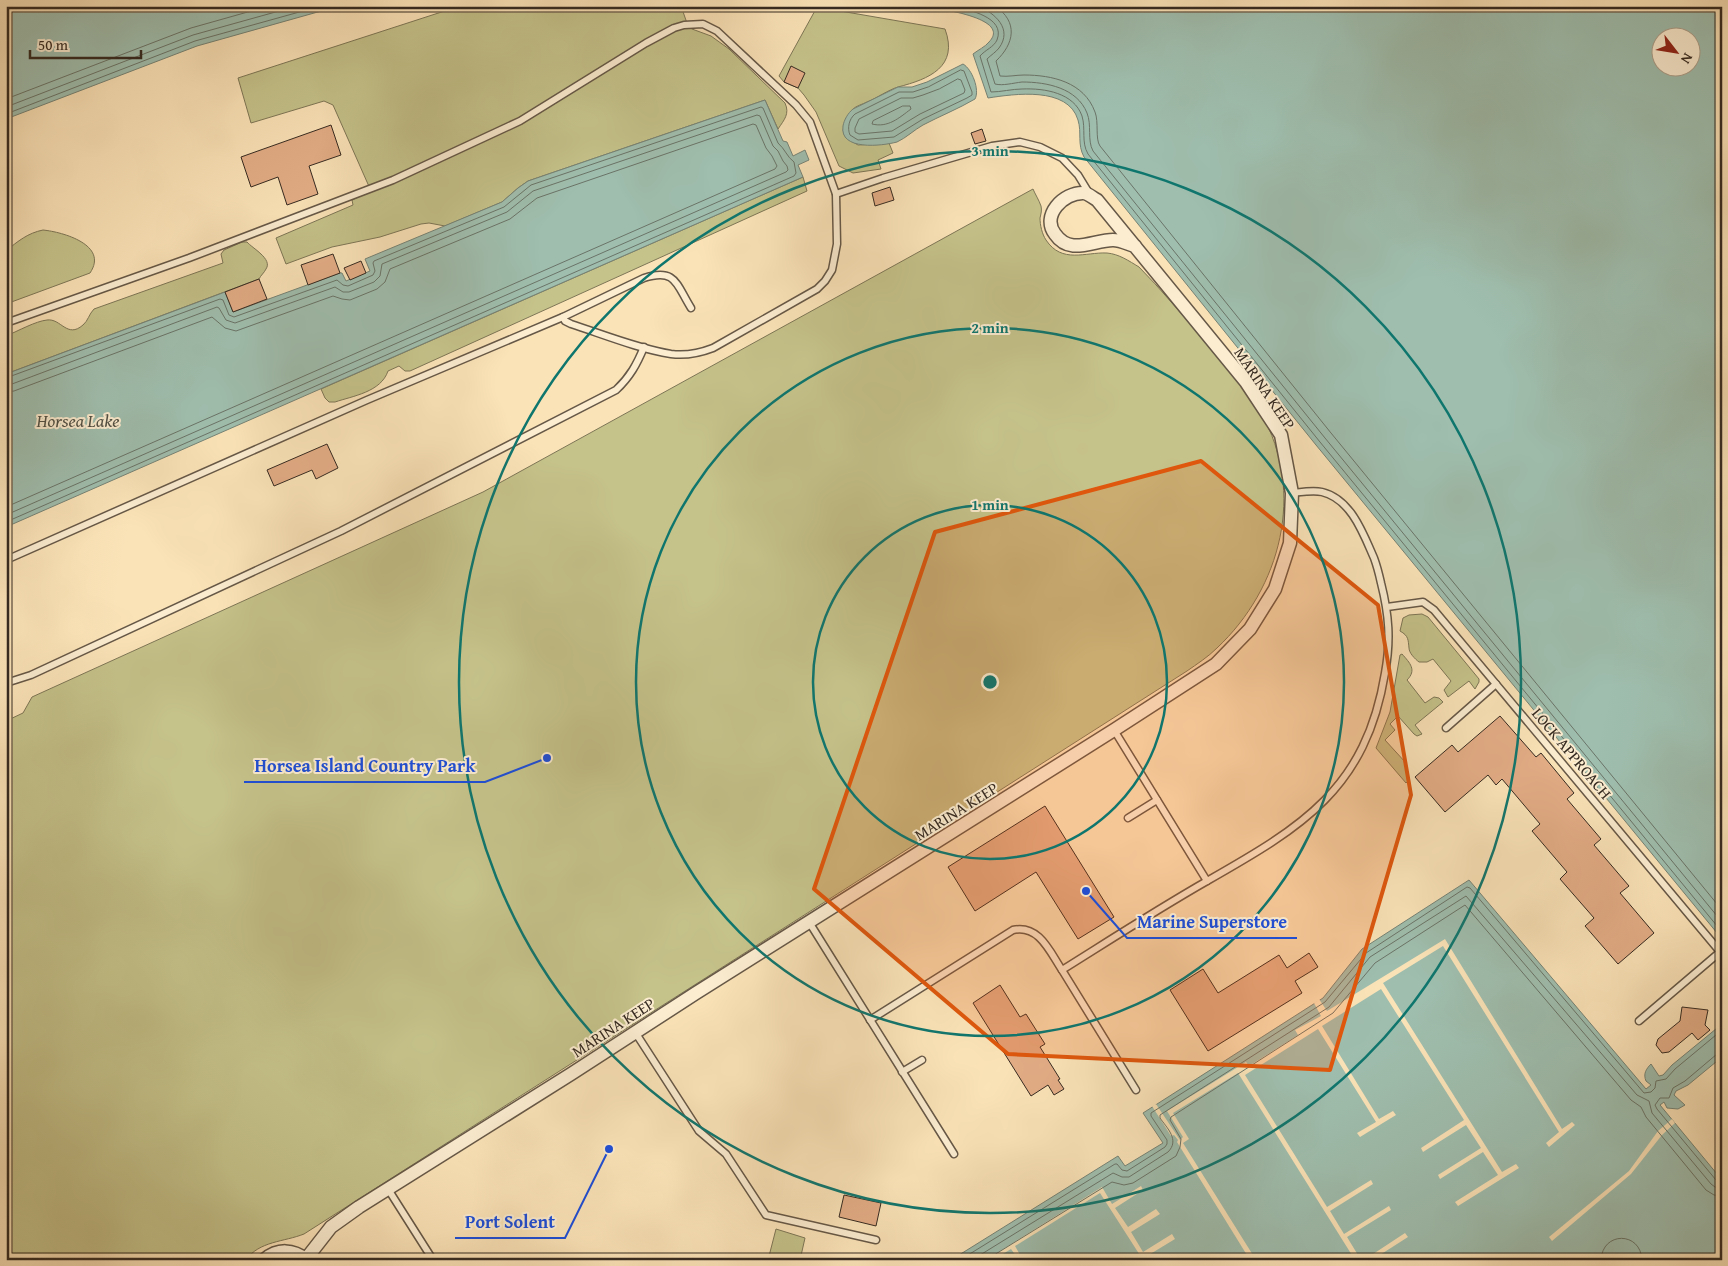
<svg xmlns="http://www.w3.org/2000/svg" width="1728" height="1266" viewBox="0 0 1728 1266" font-family="'Gentium Book Plus',serif">
	<style>
		.green { fill: #c5c28a; stroke: #7d7656 }
		.water { fill: #9fbeae; stroke: #758376; fill-rule: evenodd }
		.pier { fill: #fbe3b8 }
		.lines { fill: none; stroke-linecap: round; stroke-linejoin: round }
		.shore { stroke: #6a7468; stroke-width: 1 }
		.stream { stroke: #758376; stroke-width: 4.5 }
		.building { fill: #e3ad86; stroke: #352a21 }
		.lane-casing { stroke: #665847; stroke-width: 9 }
		.street-casing { stroke: #665847; stroke-width: 15 }
		.lane { stroke: #fcedd1; stroke-width: 6 }
		.street { stroke: #fcedd1; stroke-width: 12 }
		.marked { fill: #df570d; fill-opacity: 0.2; stroke: #df570d; stroke-width: 4; stroke-linejoin: round }
		.ring { fill: none; stroke: #0f766e; stroke-width: 2.5 }
		.labels { text-anchor: middle; stroke-width: 4; stroke-linejoin: round; paint-order: stroke }
		.street-label { font-size: 16px; fill: #352a21; stroke: #fcedd1 }
		.water-label { font-size: 18px; font-style: italic; fill: #504f44; stroke: #fcedd1 }
		.centre { fill: #0f766e; stroke: #fcedd1; stroke-width: 2.5 }
		.ring-label { font-size: 15px; text-anchor: middle; font-weight: bold; fill: #0f766e; stroke: #fcedd1; stroke-width: 4; stroke-linejoin: round; paint-order: stroke }
		.leader { fill: none; stroke: #1d4ed8; stroke-width: 2 }
		.callout-dot { fill: #1d4ed8; stroke: #fcedd1; stroke-width: 2 }
		.callout-label { font-size: 18px; text-anchor: middle; font-weight: bold; fill: #1d4ed8; stroke: #fcedd1; stroke-width: 4; stroke-linejoin: round; paint-order: stroke }
	</style>
	<rect width="100%" height="100%" fill="#fbe3b8"/>
	<filter id="stains"><feTurbulence type="fractalNoise" baseFrequency=".004" numOctaves="4"/><feColorMatrix values="0 0 0 0 .2 0 0 0 0 .09 0 0 0 0 .02 0 0 0 .5 -.17"/></filter>
	<radialGradient id="worn" r=".72"><stop offset=".6" stop-color="#630" stop-opacity="0"/><stop offset="1" stop-color="#630" stop-opacity=".3"/></radialGradient>
	<g class="green">
		<path d="M460,6H681L688,26L692,29L711,36L729,49L785,103C790,114 784,120 778,129L765,100L528,181L518,188L502,202L445,226L429,223L421,224L380,237L332,247L286,264L276,238L353,205L352,200L371,191L333,105L324,101L251,123L238,78Z"/>
		<path d="M817,7L945,29C959,67 929,79 898,87C888,90 877,98 867,102C863,104 856,106 853,109C849,113 846,124 843,130L846,138L858,145L889,143L893,153L878,160L881,169L853,173L839,166L816,112L804,95L798,88L784,82L779,76Z"/>
		<path d="M803,177L807,191L410,371H405L399,366L388,371C381,392 353,396 335,402H329L325,398L321,389Z"/>
		<path d="M1033,189C1035,194 1039,200 1041,206C1042,210 1041,214 1040,218C1040,225 1042,234 1046,240C1062,264 1085,252 1107,253C1119,254 1129,261 1139,267C1161,289 1180,313 1200,335C1221,360 1245,384 1261,413C1306,492 1281,588 1217,648C1208,657 1197,664 1187,671L304,1234C284,1242 259,1241 246,1260H6V721L23,713L32,697L483,492Z"/>
		<path d="M43,230C63,232 109,245 90,273L6,304V251C18,241 28,233 43,230Z"/>
		<path d="M242,242H247C252,248 273,259 266,269C264,273 261,275 259,279L6,374V336C18,331 36,321 47,320C61,318 67,339 83,325C88,321 89,314 94,309L223,263L221,254L224,250Z"/>
		<path d="M1422,614L1428,617L1479,679V682L1475,689L1469,681L1448,697L1444,690L1451,681L1433,659L1427,662H1419C1415,659 1409,653 1409,648C1408,640 1409,636 1400,631L1403,618L1409,615Z"/>
		<path d="M1402,654C1410,663 1417,670 1407,680L1425,703L1434,697L1439,698L1443,702L1415,725L1422,734L1417,736L1414,734L1398,716L1390,724L1395,730L1385,740L1406,763L1408,781L1406,783L1376,748L1390,712L1400,655Z"/>
		<path d="M776,1229L805,1238L800,1260H768Z"/>
	</g>
	<g class="water">
		<path d="M6,6H339L197,46L6,119Z"/>
		<path d="M922,6H1722V939L1316,445L1084,157C1077,144 1082,133 1078,120C1068,86 1014,94 988,98L973,54C978,50 985,47 989,42C1013,17 933,8 922,6ZM1660,38H1690V68H1660Z"/>
		<path d="M963,64C972,69 980,90 975,99C958,109 940,116 923,125C914,130 906,138 897,142C882,146 839,151 843,126C844,120 848,113 853,109L898,87H912L927,82Z"/>
		<path d="M765,100L783,141L787,142L793,156L805,150L809,160L798,165L803,177L6,527V374L225,292L233,312L340,273H342L346,281L370,271L365,259L502,202L518,188L528,181Z"/>
		<path d="M1469,880L1646,1089L1651,1085L1646,1081C1643,1074 1646,1069 1651,1064L1659,1076L1663,1075L1672,1065L1722,1024V1057L1688,1085L1676,1091L1674,1095L1685,1105L1678,1109L1667,1108L1664,1102L1660,1105L1722,1180V1260H1643L1621,1257L1617,1260H951L1118,1156L1125,1166L1163,1143L1143,1113L1323,998L1362,949Z"/>
	</g>
	<g class="pier">
		<path d="M1445,939L1562,1129L1572,1122L1575,1125L1549,1147L1546,1143L1559,1132L1443,946L1383,983L1502,1172L1516,1164L1519,1168L1458,1206L1455,1202L1498,1175L1483,1152L1440,1179L1438,1175L1481,1148L1466,1125L1423,1152L1421,1148L1464,1120L1381,989L1322,1026L1379,1119L1393,1111L1396,1115L1360,1137L1357,1133L1376,1122L1318,1029L1245,1075L1327,1207L1371,1180L1373,1184L1330,1211L1344,1234L1389,1206L1391,1210L1347,1237L1361,1260H1355L1238,1073L1173,1113L1189,1139L1183,1143L1256,1260H1250L1177,1142L1178,1140L1174,1135L1171,1136L1152,1106L1156,1104L1180,1140L1183,1137L1167,1111L1246,1062L1249,1066L1298,1035L1295,1030L1321,1016L1314,1003L1319,999L1327,1011Z"/>
		<path d="M1672,1119L1675,1123L1662,1135L1631,1174L1552,1241L1549,1237L1629,1171L1658,1131Z"/>
		<path d="M1141,1186L1143,1190L1115,1208L1128,1227L1156,1209L1160,1214L1131,1232L1143,1252L1172,1234L1175,1239L1147,1256L1149,1260H1143L1100,1193L1015,1246L1023,1260H1019L1011,1249L993,1260H986L1102,1187L1112,1204Z"/>
		<path d="M1405,1233L1408,1237L1372,1260H1364Z"/>
	</g>
	<g class="lines">
		<g class="shore">
			<path d="M954,6C968,10 1006,17 997,40C994,47 985,50 980,56L991,92C1001,92 1012,89 1022,89C1045,88 1074,93 1082,116C1086,129 1081,142 1088,154L1320,442L1722,932"/>
			<path d="M978,6C995,13 1013,29 999,48C996,52 991,55 987,59L995,84C1003,86 1013,83 1022,82C1047,82 1077,88 1087,113C1092,125 1087,140 1093,151L1325,438L1722,922"/>
			<path d="M995,6C1019,22 1014,44 996,61L1000,76C1008,77 1016,75 1024,75C1052,75 1084,82 1095,112C1099,122 1095,139 1100,146L1331,433L1722,910"/>
			<path d="M961,70L964,71L972,92V95L967,98L923,119L894,137L858,140L850,135C847,128 849,119 855,114L899,92H913L928,87Z"/>
			<path d="M958,79L961,80L965,90L964,93L920,114L892,131L859,134L855,132V128L859,119L901,98H913L923,95L939,89Z"/>
			<path d="M6,99L191,28L269,6"/>
			<path d="M903,106H910L911,109C899,118 888,128 872,124L873,121Z"/>
			<path d="M6,107L193,35L297,6"/>
			<path d="M6,114L195,41L321,6"/>
			<path d="M6,378L220,299L223,300L229,315L234,317L337,280L343,285L348,286L373,275L375,271L373,263L374,261L504,207L531,185L761,107L763,108L778,143C785,149 787,157 794,162L796,173L794,176L6,522"/>
			<path d="M6,385L12,384L217,307L219,308L226,320L235,323L335,287L343,292H349L374,282L380,276L382,264L507,212L533,191L757,115L760,116L773,146L778,151L783,161L787,166L788,170L786,172L6,515"/>
			<path d="M6,392L14,391L212,317L225,328L236,331L333,296L342,299L350,300L377,289L385,282L390,269L510,219L537,198L753,124L756,125L766,148L772,156L777,166L775,169L6,507"/>
			<path d="M1722,1053L1717,1054L1685,1081L1673,1088L1669,1098H1660L1655,1105L1657,1109L1716,1180L1722,1182"/>
			<path d="M960,1260L1115,1164H1117L1122,1170L1127,1171L1165,1147L1167,1144V1140L1151,1116V1113L1325,1002L1366,953L1467,887L1470,888L1644,1093L1651,1092L1655,1088L1656,1081L1666,1079L1675,1069L1722,1030"/>
			<path d="M972,1260L1113,1173L1122,1177H1129L1168,1152C1180,1140 1167,1128 1160,1118V1115L1329,1007L1370,957L1466,896L1637,1095L1649,1101L1652,1113L1711,1184L1715,1187L1722,1189"/>
			<path d="M986,1260L1112,1182L1124,1185L1133,1183L1176,1156L1180,1147L1181,1139L1170,1120L1171,1117L1333,1013L1375,963L1465,905L1631,1100L1641,1107L1646,1117L1706,1190L1714,1195L1722,1196"/>
			<path d="M1601,1260C1602,1231 1641,1231 1642,1260"/>
		</g>
		<path class="stream" d="M6,836H7"/>
	</g>
	<g class="building">
		<path d="M791,66L805,73L798,88L784,82Z"/>
		<path d="M331,125L341,155L309,166L318,194L287,205L278,177L251,187L241,157Z"/>
		<path d="M982,129L986,141L975,144L971,133Z"/>
		<path d="M890,187L894,200L875,206L872,193Z"/>
		<path d="M333,254L340,273L308,285L301,265Z"/>
		<path d="M361,261L366,273L350,280L344,268Z"/>
		<path d="M259,279L267,299L233,312L225,292Z"/>
		<path d="M327,444L338,468L316,479L312,470L274,486L267,470Z"/>
		<path d="M1500,716L1536,757L1541,753L1574,793L1567,799L1601,839L1594,845L1629,886L1620,893L1654,933L1618,964L1585,926L1594,918L1560,879L1567,872L1532,831L1540,824L1502,779L1496,785L1488,775L1445,812L1415,777L1452,745L1458,752Z"/>
		<path d="M1045,806L1114,917L1078,939L1036,872L975,911L948,867Z"/>
		<path d="M1309,953L1318,967L1295,981L1302,993L1208,1051L1170,990L1203,969L1218,993L1279,955L1287,968Z"/>
		<path d="M1000,985L1020,1017L1026,1014L1045,1044L1040,1047L1060,1079L1058,1080L1064,1089L1054,1095L1048,1085L1031,1096L973,1003Z"/>
		<path d="M1682,1007L1708,1010L1705,1025L1710,1030L1698,1040L1692,1033L1669,1052L1662,1053L1656,1045L1658,1039L1680,1021Z"/>
		<path d="M844,1195L881,1203L876,1226L839,1217Z"/>
	</g>
	<g class="lines">
		<defs>
			<g id="lane">
				<path d="M836,194L883,178L992,146L1020,142L1040,147L1062,158L1078,175L1089,193"/>
				<path d="M6,323L189,258L393,180L520,121L646,43L674,28L684,25L703,24L717,31L796,105L810,122L836,194L837,244L832,270L825,281L817,289L713,348C700,353 686,356 671,354C639,349 602,334 571,324L565,321L563,317"/>
				<path d="M6,560L367,400L563,317L644,278C676,268 676,284 691,308"/>
				<path d="M1387,607L1423,602L1434,610L1722,954"/>
				<path d="M6,683L31,675L341,531L616,390C630,377 637,364 644,347"/>
				<path d="M1446,728L1496,684"/>
				<path d="M1114,730L1207,881"/>
				<path d="M1128,818L1157,800"/>
				<path d="M809,922L954,1154"/>
				<path d="M870,1020L1013,930C1039,924 1050,952 1062,970"/>
				<path d="M1639,1021L1720,952"/>
				<path d="M635,1032L699,1131L726,1154L766,1215L876,1240"/>
				<path d="M902,1072L922,1060"/>
				<path d="M1136,1090L1062,970C1110,940 1158,909 1207,881C1302,827 1366,789 1385,673C1391,640 1389,615 1381,583C1379,574 1377,566 1374,558C1363,533 1351,499 1322,492C1313,490 1302,492 1292,493"/>
				<path d="M388,1189L433,1260"/>
			</g>
			<g id="street">
				<path d="M306,1259L331,1227L359,1207L571,1074L696,993L1114,730L1216,664L1250,629L1275,589L1290,543L1292,493L1281,435L1246,382L1097,200C1093,198 1089,194 1084,193C1063,192 1041,216 1055,234C1070,256 1093,240 1113,240C1120,240 1128,244 1135,246"/>
				<path d="M264,1260C278,1248 293,1249 307,1260"/>
			</g>
		</defs>
		<use href="#lane" class="lane-casing"/>
		<use href="#street" class="street-casing"/>
		<use href="#lane" class="lane"/>
		<use href="#street" class="street"/>
	</g>
	<path class="marked" d="M1201,461L1378,605L1411,795L1330,1070L1008,1054L814,889L935,532Z"/>
	<g class="ring">
		<circle cx="990" cy="682" r="177"/>
		<circle cx="990" cy="682" r="354"/>
		<circle cx="990" cy="682" r="531"/>
	</g>
	<g class="labels">
		<g class="street-label">
			<text transform="translate(1265 388) rotate(56)" y="6">MARINA KEEP</text>
			<text transform="translate(1572 753) rotate(50)" y="6">LOCK APPROACH</text>
			<text transform="translate(956 811) rotate(-32)" y="6">MARINA KEEP</text>
			<text transform="translate(613 1027) rotate(-33)" y="6">MARINA KEEP</text>
		</g>
		<g class="water-label">
			<text x="78" y="427">Horsea Lake</text>
		</g>
	</g>
	<circle cx="990" cy="682" r="8" class="centre"/>
	<g class="ring-label">
		<text x="990" y="156">3 min</text>
		<text x="990" y="333">2 min</text>
		<text x="990" y="510">1 min</text>
	</g>
	<path class="leader" d="M547 758L485 782H244M1086 891L1127 938H1297M609 1149L565 1238H455"/>
	<g class="callout-dot">
		<circle cx="547" cy="758" r="5"/>
		<circle cx="1086" cy="891" r="5"/>
		<circle cx="609" cy="1149" r="5"/>
	</g>
	<g class="callout-label">
		<text x="365" y="772">Horsea Island Country Park</text>
		<text x="1212" y="928">Marine Superstore</text>
		<text x="510" y="1228">Port Solent</text>
	</g>
	<rect width="1728" height="1266" fill="none" stroke="#fbe3b8" stroke-width="25"/>
	<rect x="8" y="8" width="1713" height="1251" fill="none" stroke="#352a21" stroke-width="2.5"/>
	<rect x="12" y="12" width="1703" height="1241" fill="none" stroke="#352a21"/>
	<g transform="translate(1676 52) rotate(121)"><circle r="24" fill="#fcedd1" stroke="#ac9f8b"/>
	<path d="M0-4L9 19L0 12L-9 19Z" fill="#8f2418"/>
	<text y="-8" font-size="14" font-weight="bold" text-anchor="middle" fill="#352a21">N</text>
	</g>
	<path d="M30 50v8h111v-8" fill="none" stroke="#352a21" stroke-width="2.5"/>
	<text x="38" y="50" font-size="15" fill="#352a21" stroke="#fcedd1" stroke-width="4" paint-order="stroke">50 m</text>
	<rect width="100%" height="100%" filter="url(#stains)"/>
	<rect width="100%" height="100%" fill="url(#worn)"/>
</svg>
